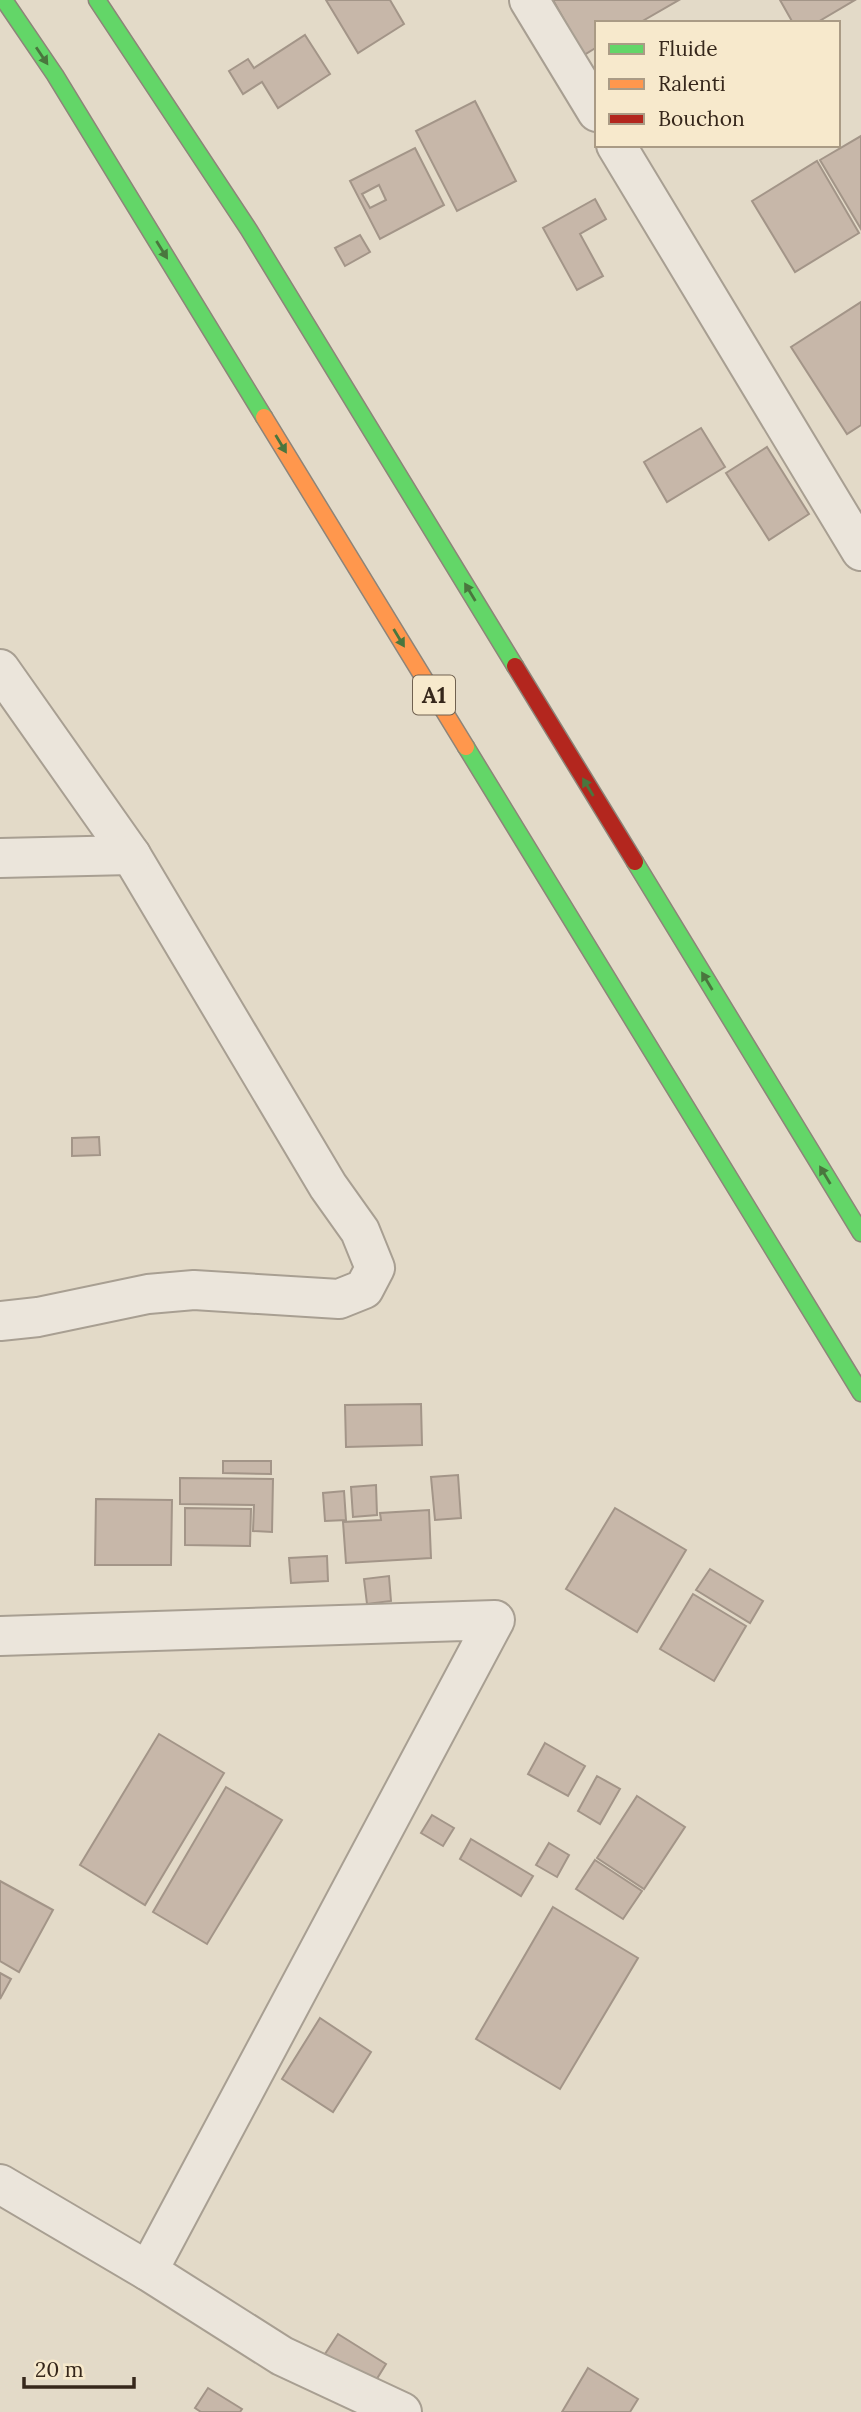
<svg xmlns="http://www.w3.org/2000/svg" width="861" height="2412" viewBox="0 0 861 2412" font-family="Lora,serif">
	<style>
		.building { fill: #c7b7a9; stroke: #a39588; stroke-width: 2; fill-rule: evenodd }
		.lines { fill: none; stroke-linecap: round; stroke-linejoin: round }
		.street-casing { stroke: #a89f92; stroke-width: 42 }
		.fast-casing { stroke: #8d8479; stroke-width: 19 }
		.slow-casing { stroke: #8d8479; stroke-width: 19 }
		.jam-casing { stroke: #8d8479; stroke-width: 19 }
		.street { stroke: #ebe5db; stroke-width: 38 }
		.fast { stroke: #63d668; stroke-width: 16 }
		.slow { stroke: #ff974d; stroke-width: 16 }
		.jam { stroke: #b3261e; stroke-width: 16 }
		.oneway { fill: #4a763e }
		.labels { text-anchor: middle; stroke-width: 5; stroke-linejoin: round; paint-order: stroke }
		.shield { fill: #f7e9cc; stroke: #706150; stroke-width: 2 }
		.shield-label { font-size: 23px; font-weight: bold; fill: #36271b }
	</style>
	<rect width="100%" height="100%" fill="#e3dac8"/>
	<g class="building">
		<path d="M326,0H390L404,24L358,53Z"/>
		<path d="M553,0H679L639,23H597V47L584,55Z"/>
		<path d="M780,0H855L816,23H793Z"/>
		<path d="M305,35L330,74L278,108L262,82L243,94L229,71L248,59L254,68Z"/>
		<path d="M475,101L516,181L457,211L416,131Z"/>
		<path d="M861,136V229L820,160Z"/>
		<path d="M415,148L444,205L380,239L350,181ZM379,185L386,200L370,208L362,194Z"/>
		<path d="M817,161L859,233L795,272L752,201Z"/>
		<path d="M595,199L606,219L580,234L603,276L577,290L543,228Z"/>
		<path d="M360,235L370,252L345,266L335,248Z"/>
		<path d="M861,302V425L847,434L791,347Z"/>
		<path d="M701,428L725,467L667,502L644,462Z"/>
		<path d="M767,447L809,514L769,540L726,473Z"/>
		<path d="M99,1137L100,1155L72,1156V1138Z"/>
		<path d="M421,1404L422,1445L346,1447L345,1405Z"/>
		<path d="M223,1461H271V1474L223,1473Z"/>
		<path d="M458,1475L461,1518L435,1520L431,1477Z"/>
		<path d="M180,1478L273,1479L272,1532L253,1531L254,1505L180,1504Z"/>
		<path d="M376,1485L377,1515L353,1517L351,1487Z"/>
		<path d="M344,1491L346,1520L325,1521L323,1493Z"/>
		<path d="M96,1499L172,1500L171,1565H95Z"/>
		<path d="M185,1508L251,1509L250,1546L185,1545Z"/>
		<path d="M615,1508L686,1550L637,1632L566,1589Z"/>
		<path d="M429,1510L431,1558L346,1563L343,1522L381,1520L380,1513Z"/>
		<path d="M327,1556L328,1581L291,1583L289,1558Z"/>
		<path d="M710,1569L763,1601L750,1623L696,1590Z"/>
		<path d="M389,1576L391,1601L367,1604L364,1579Z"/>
		<path d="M693,1594L746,1626L714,1681L660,1649Z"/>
		<path d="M159,1734L224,1773L145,1905L80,1865Z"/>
		<path d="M545,1743L585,1766L568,1796L528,1774Z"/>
		<path d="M597,1776L620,1789L600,1824L578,1811Z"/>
		<path d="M226,1787L282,1820L207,1944L153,1912Z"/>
		<path d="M637,1796L685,1827L644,1889L597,1858Z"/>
		<path d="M432,1815L454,1828L443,1846L421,1833Z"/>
		<path d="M471,1839L533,1876L521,1896L460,1859Z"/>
		<path d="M549,1843L569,1855L557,1877L536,1865Z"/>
		<path d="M595,1860L642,1891L623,1919L576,1889Z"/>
		<path d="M0,1881L53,1910L19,1972L0,1961Z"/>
		<path d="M553,1907L638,1958L560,2089L476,2039Z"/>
		<path d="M0,1973L11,1979L0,1999Z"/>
		<path d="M320,2018L371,2052L333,2112L282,2079Z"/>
		<path d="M338,2334L386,2364L373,2385L325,2354Z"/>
		<path d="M588,2368L638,2399L630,2412H562Z"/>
		<path d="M208,2388L242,2409L240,2412H201L195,2408Z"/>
	</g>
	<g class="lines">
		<defs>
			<g id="street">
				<path d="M529,0L597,112"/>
				<path d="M616,145L861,551"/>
				<path d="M0,669L131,855L328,1186L360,1231L375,1268L364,1289L339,1299L194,1290L148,1294L38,1317L0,1321"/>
				<path d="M0,858L131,855"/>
				<path d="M0,1636L495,1620L148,2271"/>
				<path d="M0,2184L148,2271L282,2356L402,2412"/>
			</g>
			<g id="fast">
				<path d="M4,0L55,75L264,417"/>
				<path d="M97,0L249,230L515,666"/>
				<path d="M466,747L861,1393"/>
				<path d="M635,862L861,1233"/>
			</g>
			<path id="slow" d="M264,417L466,747"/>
			<path id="jam" d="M515,666L635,862"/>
		</defs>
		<use href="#street" class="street-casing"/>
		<use href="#fast" class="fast-casing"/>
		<use href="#slow" class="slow-casing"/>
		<use href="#jam" class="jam-casing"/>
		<use href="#street" class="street"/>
		<use href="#fast" class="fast"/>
		<use href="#slow" class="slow"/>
		<use href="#jam" class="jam"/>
	</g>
	<defs><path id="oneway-solid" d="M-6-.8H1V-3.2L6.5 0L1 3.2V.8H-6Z" transform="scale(1.75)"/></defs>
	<g class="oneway">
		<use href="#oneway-solid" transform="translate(42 56) rotate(56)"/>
		<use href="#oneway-solid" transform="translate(162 250) rotate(58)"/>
		<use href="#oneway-solid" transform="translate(281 444) rotate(59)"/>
		<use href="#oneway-solid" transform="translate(470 592) rotate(-121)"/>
		<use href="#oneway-solid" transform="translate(399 638) rotate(59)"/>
		<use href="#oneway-solid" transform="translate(588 787) rotate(-121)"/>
		<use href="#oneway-solid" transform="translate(707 981) rotate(-121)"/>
		<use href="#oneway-solid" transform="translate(825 1175) rotate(-121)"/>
	</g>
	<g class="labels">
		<rect class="shield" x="413" y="675.5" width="42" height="39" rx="5"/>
		<g class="shield-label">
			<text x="434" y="703">A1</text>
		</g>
	</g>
	<rect x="595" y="21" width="245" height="126" fill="#f7e9cc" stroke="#aa9b85" stroke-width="2"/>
	<rect x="609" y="44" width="35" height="10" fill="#63d668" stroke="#aa9b85" stroke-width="2"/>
	<text x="658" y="56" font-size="21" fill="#36271b">Fluide</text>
	<rect x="609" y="79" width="35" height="10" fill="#ff974d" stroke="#aa9b85" stroke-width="2"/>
	<text x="658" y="91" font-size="21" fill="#36271b">Ralenti</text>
	<rect x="609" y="114" width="35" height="10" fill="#b3261e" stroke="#aa9b85" stroke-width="2"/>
	<text x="658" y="126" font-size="21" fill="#36271b">Bouchon</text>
	<path d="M24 2377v10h110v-10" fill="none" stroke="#36271b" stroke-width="3.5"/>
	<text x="35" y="2377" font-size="21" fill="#36271b" stroke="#f7e9cc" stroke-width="5" paint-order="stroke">20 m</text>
</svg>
